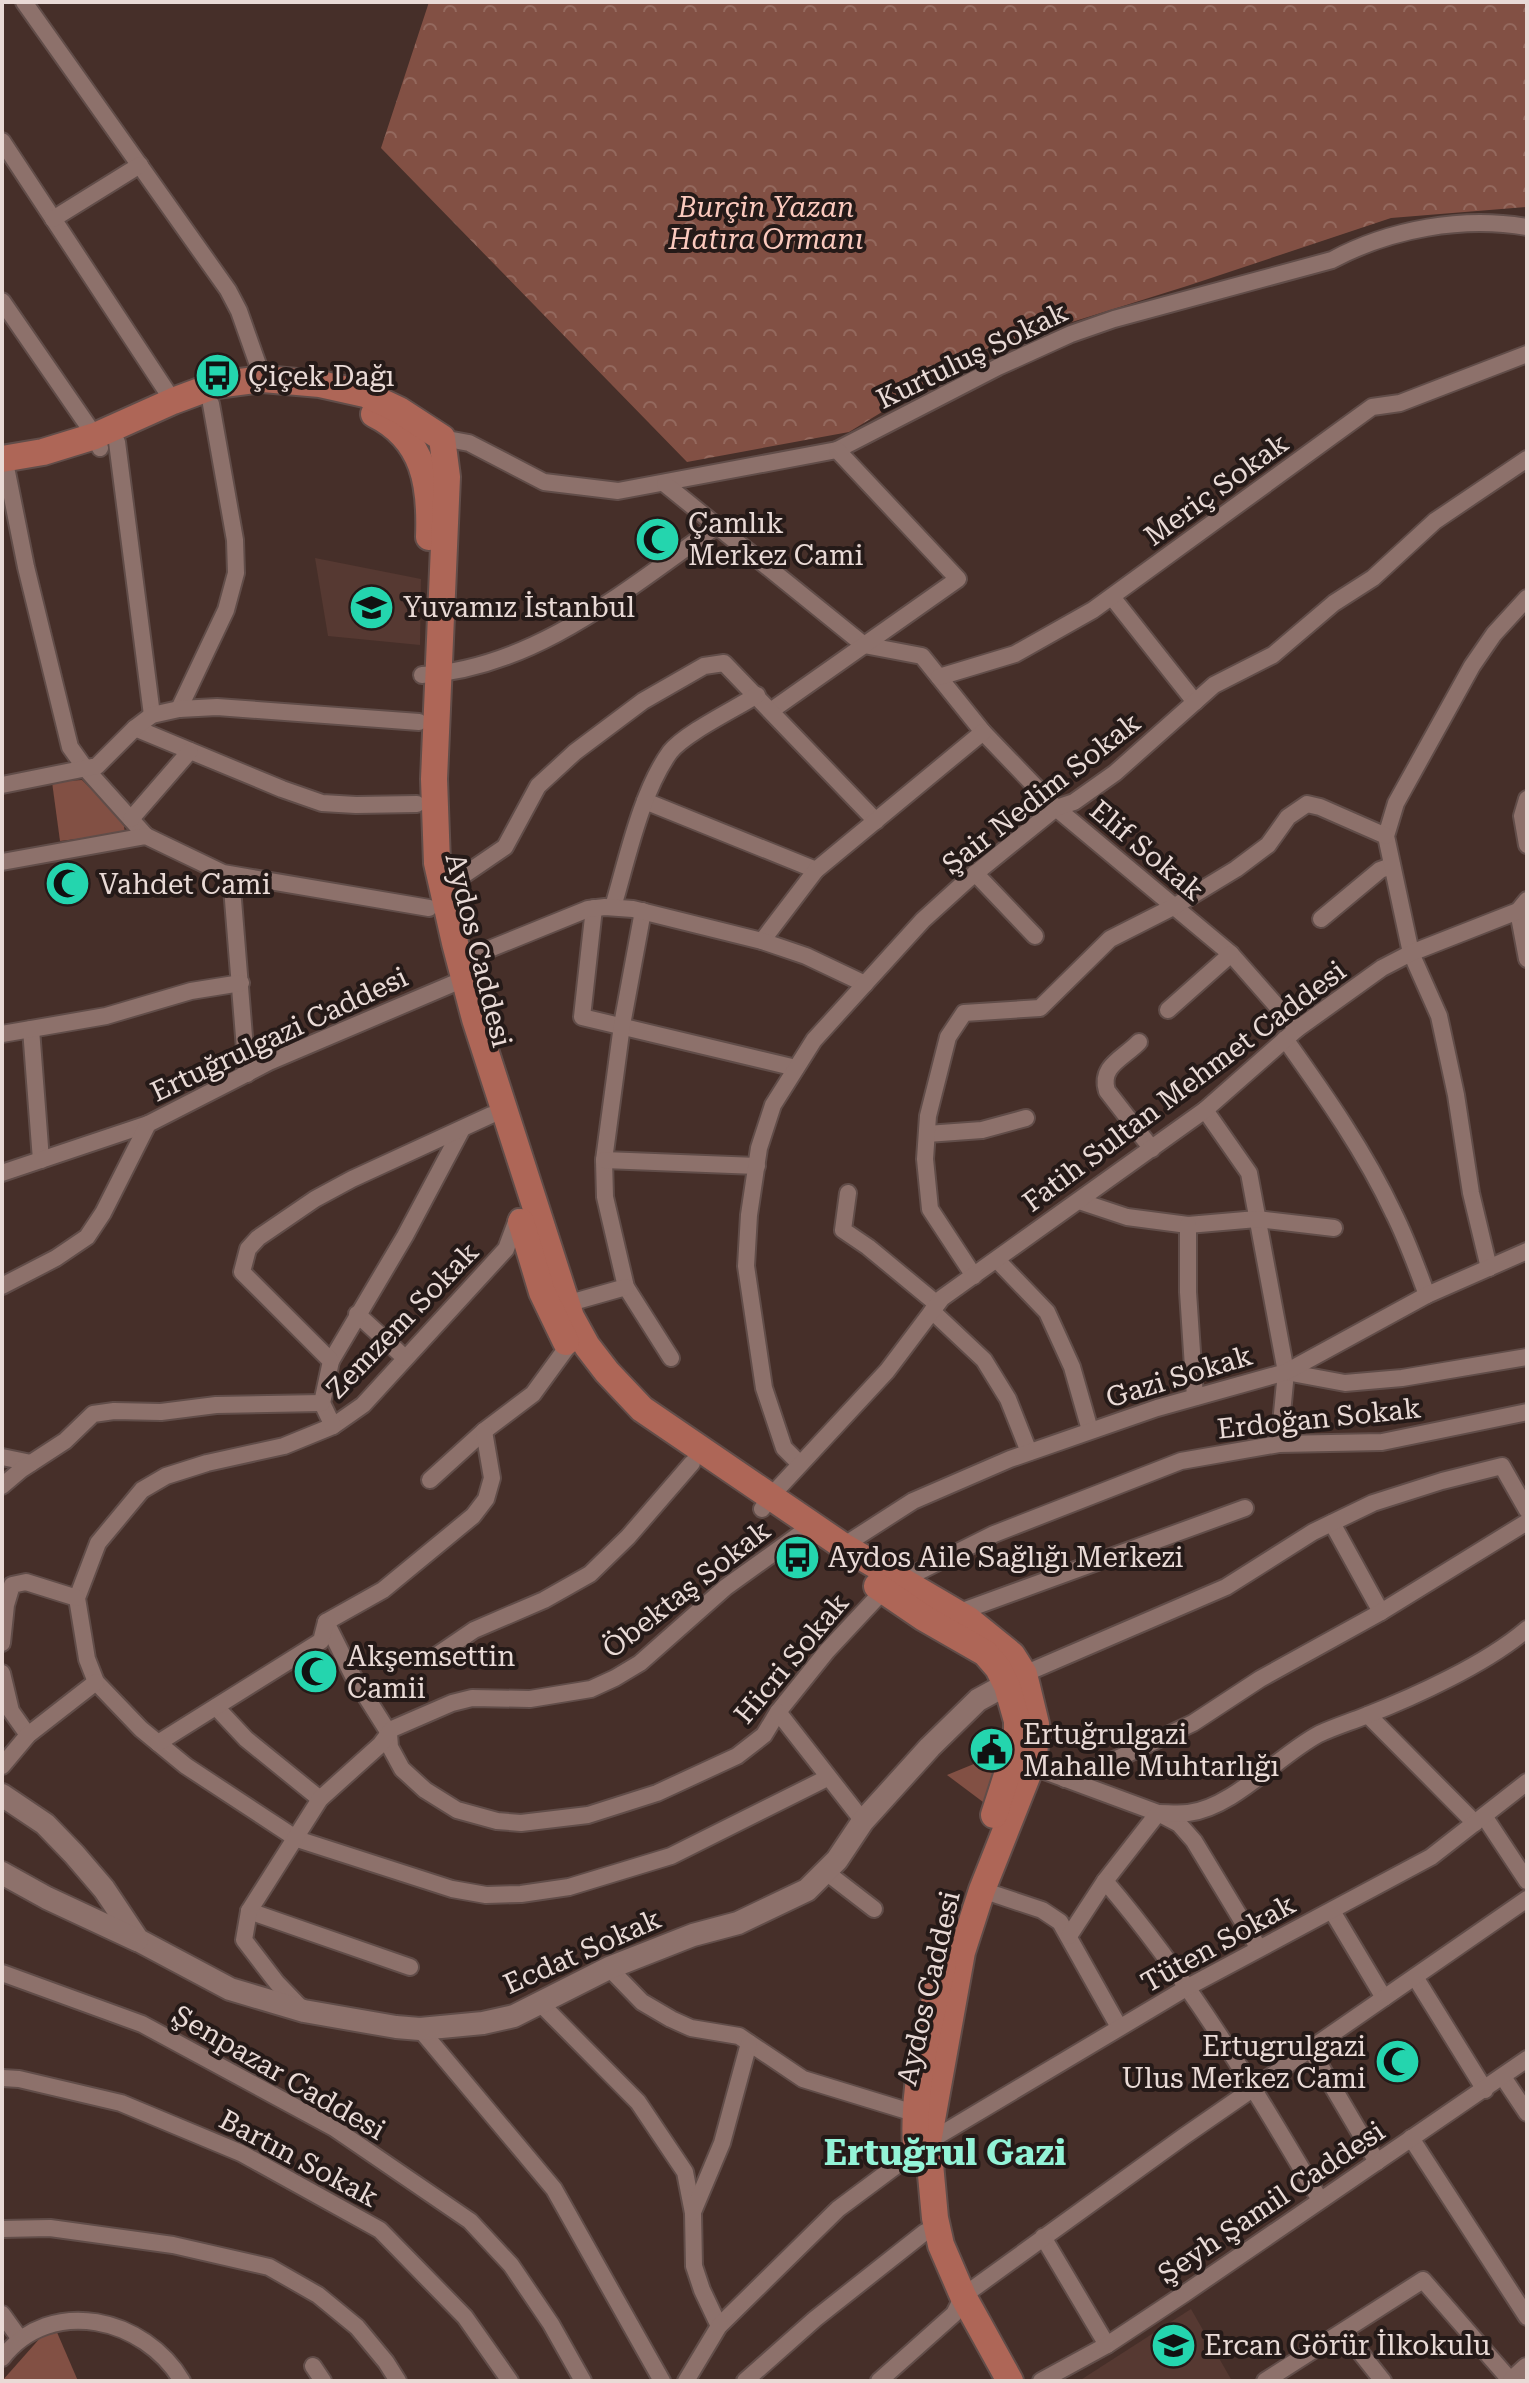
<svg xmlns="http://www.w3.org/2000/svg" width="1529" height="2383" viewBox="0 0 1529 2383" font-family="'Roboto Serif',serif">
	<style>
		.built { fill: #563932 }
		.forest { fill: url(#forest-crowns) }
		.park { fill: #825044 }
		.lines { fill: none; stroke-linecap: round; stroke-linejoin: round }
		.minor-casing { stroke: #614d49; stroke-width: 20 }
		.tertiary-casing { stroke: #614d49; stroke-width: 26 }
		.primary-casing { stroke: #614d49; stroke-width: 30 }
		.minor { stroke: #8d716b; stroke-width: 16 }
		.tertiary { stroke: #8d716b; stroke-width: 22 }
		.primary { stroke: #ae6657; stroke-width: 26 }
		.labels { text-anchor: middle; stroke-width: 8; stroke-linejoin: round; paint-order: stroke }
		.park-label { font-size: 28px; font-style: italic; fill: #fbcabe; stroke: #251a18 }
		.street-label { font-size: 28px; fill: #e9dad6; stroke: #251a18 }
		.poi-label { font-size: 28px; fill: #e9dad6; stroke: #251a18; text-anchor: start }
		.district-label { font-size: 36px; font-weight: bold; fill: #93f3d7; stroke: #251a18 }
	</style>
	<defs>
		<pattern id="forest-crowns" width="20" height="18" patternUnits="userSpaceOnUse" patternTransform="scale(2)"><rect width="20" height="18" fill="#825044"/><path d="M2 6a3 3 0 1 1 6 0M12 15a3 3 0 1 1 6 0" fill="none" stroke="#94695e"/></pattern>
	</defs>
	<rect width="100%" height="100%" fill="#462f29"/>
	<g class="built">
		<path d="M315,558L421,579L420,645L328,636Z"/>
		<path d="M1191,2309L1232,2381H1079Z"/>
	</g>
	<path class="forest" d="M429,2H1527V207L1391,218L1187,286L986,349L849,432L687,462L381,148Z"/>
	<g class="park">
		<path d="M82,780L123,820L125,833L60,841L52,782Z"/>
		<path d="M1008,1750L991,1808L947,1775Z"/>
		<path d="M56,2330L78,2381H2L41,2337Z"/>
	</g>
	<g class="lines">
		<defs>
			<g id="minor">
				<path d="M24,2L228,290L239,311L263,379"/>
				<path d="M2,141L173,401"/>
				<path d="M53,219L140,165"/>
				<path d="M2,301L95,436L100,448"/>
				<path d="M442,438L469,443L544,482L618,491L837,450L998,367L1071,334L1114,319L1332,260C1390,229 1462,216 1527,227"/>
				<path d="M117,442L152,715"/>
				<path d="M7,472L26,567L70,747L85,768L146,836"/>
				<path d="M665,484L864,645L922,656L983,732L1056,808L1231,954L1297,1029"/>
				<path d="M1112,597L1195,702"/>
				<path d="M422,675C536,668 628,588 717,526"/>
				<path d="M939,677L1015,654L1093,610L1372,407L1400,403L1527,354"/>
				<path d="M179,709L226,610L236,573L235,540L211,404"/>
				<path d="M772,710L958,579L837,450"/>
				<path d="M135,728L282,789L322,803L356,805L417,804"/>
				<path d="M2,785L97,766L135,728L152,715L179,709L217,707L419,722"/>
				<path d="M1527,799L1522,816L1527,845"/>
				<path d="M645,801L816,870"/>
				<path d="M131,819L190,751"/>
				<path d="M2,862L146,836L223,873L429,908"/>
				<path d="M975,873L1035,936"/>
				<path d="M231,875L247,1074"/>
				<path d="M442,890L505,847L538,786L575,752L643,701L704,666L724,663L876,821"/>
				<path d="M613,907C627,860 641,792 670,752C685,733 735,709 757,695"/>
				<path d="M594,908L582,1017L796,1068"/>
				<path d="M643,911L622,1025L604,1160L605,1197L626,1287L671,1358"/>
				<path d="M1518,911L1527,959"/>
				<path d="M1321,919L1380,870L1391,866"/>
				<path d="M762,941L816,870L983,732"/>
				<path d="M460,961L588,909L605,907L633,909L762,941L806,956L865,984"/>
				<path d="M1168,1010L1231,954"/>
				<path d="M31,1029L41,1160"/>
				<path d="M2,1034L106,1016L191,991L241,983"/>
				<path d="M1285,1039C1325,1095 1365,1152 1394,1214C1407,1240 1417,1268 1427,1295"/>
				<path d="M1139,1042C1124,1058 1099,1066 1107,1091L1152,1149"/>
				<path d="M1205,1110L1249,1173L1286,1372L1279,1444"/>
				<path d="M927,1134L982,1130L1026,1118"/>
				<path d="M604,1160L757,1166"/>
				<path d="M2,1173L148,1124"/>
				<path d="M848,1193L843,1230L868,1247L937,1304"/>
				<path d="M1079,1201L1127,1217L1188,1225L1257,1219L1334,1228"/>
				<path d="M518,1217L506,1249L363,1405L333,1426L284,1446L207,1463L166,1476L142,1490L98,1543L77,1598L87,1659L96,1682L141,1729L186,1766L297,1839L452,1889L486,1895L521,1894L569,1887L671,1856L827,1778"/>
				<path d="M1188,1225V1292L1195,1397"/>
				<path d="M997,1260L1047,1312L1072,1367L1090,1430"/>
				<path d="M1489,1268L1471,1193L1456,1095L1439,1016L1411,953L1386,836L1396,803L1472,666L1494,634L1527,598"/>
				<path d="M974,1276L930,1209L925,1159L928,1116L948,1037L964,1013L1040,1008L1110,939L1175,906L1236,869L1268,845L1288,817L1307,804L1320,807L1386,836"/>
				<path d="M2,1286L56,1258L87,1237L103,1213L148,1124L269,1062L464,979"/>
				<path d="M566,1304L626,1287"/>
				<path d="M932,1311L984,1360L1008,1399L1029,1452"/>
				<path d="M357,1314L405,1358"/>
				<path d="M331,1361L405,1236L462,1129"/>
				<path d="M1286,1372L1345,1383L1402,1378L1527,1357"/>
				<path d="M333,1426L322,1403L331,1361L242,1272L248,1249L258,1238L315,1199L352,1179L491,1115"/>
				<path d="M2,1457L31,1463"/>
				<path d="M800,1464L784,1448L764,1388L746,1266L749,1215L759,1148L773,1105L814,1040L923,920L966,881L1056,808L1074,802L1115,773L1214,685L1273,655L1334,603L1373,578L1435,521L1527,459"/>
				<path d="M430,1480L484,1431L533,1394L568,1346"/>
				<path d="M2,1486L22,1469L65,1441L93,1414L114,1411L161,1412L216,1405L322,1403"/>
				<path d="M762,1509L771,1496L887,1371L942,1298L1205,1110L1297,1029L1382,968L1411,953L1518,911L1527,900"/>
				<path d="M1332,1523L1381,1612"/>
				<path d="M843,1546L913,1501L1010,1459L1157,1408L1286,1372L1427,1295L1527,1251"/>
				<path d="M900,1581L994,1534L1181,1461L1279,1444L1382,1442L1527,1412"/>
				<path d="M957,1613L1245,1508"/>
				<path d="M326,1622L353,1676L389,1733L390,1747L402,1769L425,1790L457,1810L497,1821L521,1823L588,1815L657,1793L737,1756L764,1735L778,1712L827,1651L883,1591"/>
				<path d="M2,1643L6,1605L12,1585L26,1582L77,1598"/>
				<path d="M430,1660L474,1630L544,1600L590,1574L628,1537L692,1463"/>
				<path d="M2,1673L11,1711L28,1735"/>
				<path d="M1024,1674L1226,1587L1313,1532L1373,1503L1442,1481L1502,1466L1527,1510"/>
				<path d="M216,1707L246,1739L320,1799"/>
				<path d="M778,1712L863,1821"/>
				<path d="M1368,1715L1475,1823"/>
				<path d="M158,1743L321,1641L326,1622L383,1590L473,1516L486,1499L492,1478L484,1431"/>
				<path d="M2,1766L28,1735L96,1682"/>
				<path d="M1031,1766L1158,1813L1179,1824L1194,1841L1258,1947"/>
				<path d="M1065,1779L1121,1757L1193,1723L1260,1679L1381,1612L1527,1522"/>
				<path d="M1484,1816L1527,1881"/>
				<path d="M826,1872L874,1909"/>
				<path d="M1105,1881L1158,1813C1168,1813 1178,1814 1188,1813C1233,1808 1279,1755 1319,1734C1334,1727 1350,1722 1365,1716C1416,1696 1486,1664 1527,1629"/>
				<path d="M982,1890L1042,1910L1060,1922L1119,2027"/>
				<path d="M249,1911L410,1967"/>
				<path d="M1332,1911L1384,1998"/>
				<path d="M1069,1936L1105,1881C1189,1979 1255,2089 1320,2200"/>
				<path d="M609,1968L642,2002L671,2019L691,2028L739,2036L803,2079L914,2113"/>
				<path d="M2,1973L142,2024L334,2128L470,2221L511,2265L551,2324L583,2381"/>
				<path d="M1415,1977L1485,2090"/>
				<path d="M539,2002L638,2102L685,2172L693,2213L694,2266L702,2290L719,2326"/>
				<path d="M303,2010L277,1983L244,1940L249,1911L320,1799L380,1745L392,1729L452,1703L472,1698L530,1699L591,1689L615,1678L640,1663L726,1587L800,1534"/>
				<path d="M420,2029L554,2189L662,2381"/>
				<path d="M1311,2050L1377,2162"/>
				<path d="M1503,2077L1527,2113"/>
				<path d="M2,2078L19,2079L121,2103L241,2153L380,2230L465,2317L510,2381"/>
				<path d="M1411,2138L1527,2317"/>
				<path d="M693,2212L722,2143L749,2043"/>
				<path d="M2,2229L50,2228L173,2245L269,2267L318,2295L357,2327L386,2362L398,2381"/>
				<path d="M1043,2237L1107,2345"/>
				<path d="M2,2314L20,2339"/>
				<path d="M1344,2332L1383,2381"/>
				<path d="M2,2358C51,2295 145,2318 182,2381"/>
				<path d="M313,2366L323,2381"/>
				<path d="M686,2381L719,2326L838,2209L928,2142L1188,1987L1431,1857L1527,1782"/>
				<path d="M745,2381L815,2319L925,2232"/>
				<path d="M879,2381L954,2314L963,2296L1183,2137L1527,1899"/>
				<path d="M1041,2381L1107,2345L1184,2294L1527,2059"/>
				<path d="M1265,2381L1423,2280L1511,2381"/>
			</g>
			<g id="tertiary">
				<path d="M2,1795L45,1824L74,1854L104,1889L138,1940L230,1989L304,2011L396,2027L420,2029L483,2023L514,2016L609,1968L693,1935L738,1923L807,1890L837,1860L863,1821L930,1747L978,1700L1020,1677"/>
				<path d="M2,1873L47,1898L137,1940"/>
				<path d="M1514,2381L1527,2369"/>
			</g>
			<g id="primary">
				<path d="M374,414C425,439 431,486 429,537"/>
				<path d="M2,459L43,452L95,436L173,401L216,385L263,379L320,384L365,394L399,410L442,438L447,477L434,779L437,863L455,943L475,1019L571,1317L587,1346L607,1372L642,1409L843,1546L969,1620L1012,1655L1024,1674L1036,1724L1034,1759L982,1890L962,1952L928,2142L935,2218L941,2245L963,2296L1010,2381"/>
				<path d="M521,1222L542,1292L566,1342"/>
				<path d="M877,1586L924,1618L985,1653L998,1668L1007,1686L1017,1721V1744L994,1815"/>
				<path d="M916,2147C912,2086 929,2025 943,1965"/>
			</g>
		</defs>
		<use href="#minor" class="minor-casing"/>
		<use href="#tertiary" class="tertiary-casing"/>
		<use href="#primary" class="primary-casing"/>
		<use href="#minor" class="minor"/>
		<use href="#tertiary" class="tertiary"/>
		<use href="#primary" class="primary"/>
	</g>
	<defs>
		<symbol id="bus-disc" viewBox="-11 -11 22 22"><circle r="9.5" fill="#24d5ae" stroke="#251a18"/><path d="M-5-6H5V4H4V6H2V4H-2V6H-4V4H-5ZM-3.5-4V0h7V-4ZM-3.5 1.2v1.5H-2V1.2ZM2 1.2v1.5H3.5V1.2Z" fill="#111"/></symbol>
		<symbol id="mosque-disc" viewBox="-11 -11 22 22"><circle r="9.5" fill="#24d5ae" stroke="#251a18"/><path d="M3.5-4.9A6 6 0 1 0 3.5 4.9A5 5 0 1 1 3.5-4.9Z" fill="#111"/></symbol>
		<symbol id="school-disc" viewBox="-11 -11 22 22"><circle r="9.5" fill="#24d5ae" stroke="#251a18"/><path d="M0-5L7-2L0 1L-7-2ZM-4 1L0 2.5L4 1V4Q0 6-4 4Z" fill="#111"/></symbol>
		<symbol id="civic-disc" viewBox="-11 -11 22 22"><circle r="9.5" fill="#24d5ae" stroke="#251a18"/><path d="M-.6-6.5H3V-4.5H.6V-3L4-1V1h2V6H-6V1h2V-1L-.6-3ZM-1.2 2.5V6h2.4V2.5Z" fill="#111"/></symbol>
	</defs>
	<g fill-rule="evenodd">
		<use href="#bus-disc" x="192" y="350" width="51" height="51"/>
		<use href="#mosque-disc" x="632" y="514" width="51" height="51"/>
		<use href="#school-disc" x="346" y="582" width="51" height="51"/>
		<use href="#mosque-disc" x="42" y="858" width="51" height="51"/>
		<use href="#bus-disc" x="772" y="1532" width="51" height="51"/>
		<use href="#mosque-disc" x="290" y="1646" width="51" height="51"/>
		<use href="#civic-disc" x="966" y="1724" width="51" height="51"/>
		<use href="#mosque-disc" x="1372" y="2036" width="51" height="51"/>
		<use href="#school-disc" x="1148" y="2320" width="51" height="51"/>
	</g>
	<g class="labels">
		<g class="park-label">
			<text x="766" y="217">Burçin Yazan<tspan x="766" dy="32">Hatıra Ormanı</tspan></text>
		</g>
		<g class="street-label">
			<text transform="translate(972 355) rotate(-26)" y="10">Kurtuluş Sokak</text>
			<text transform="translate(1216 489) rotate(-36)" y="10">Meriç Sokak</text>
			<text transform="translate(1041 793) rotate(-38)" y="10">Şair Nedim Sokak</text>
			<text transform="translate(1147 850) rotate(40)" y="10">Elif Sokak</text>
			<text transform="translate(479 950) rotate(76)" y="10">Aydos Caddesi</text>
			<text transform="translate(279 1034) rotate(-25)" y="10">Ertuğrulgazi Caddesi</text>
			<text transform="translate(1184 1086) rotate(-37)" y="10">Fatih Sultan Mehmet Caddesi</text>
			<text transform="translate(402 1320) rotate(-46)" y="10">Zemzem Sokak</text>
			<text transform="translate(1179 1376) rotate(-17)" y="10">Gazi Sokak</text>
			<text transform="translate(1319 1418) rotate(-6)" y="10">Erdoğan Sokak</text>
			<text transform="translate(686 1589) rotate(-38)" y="10">Öbektaş Sokak</text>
			<text transform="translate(791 1658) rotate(-50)" y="10">Hicri Sokak</text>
			<text transform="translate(1218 1943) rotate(-29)" y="10">Tüten Sokak</text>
			<text transform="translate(582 1951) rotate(-24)" y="10">Ecdat Sokak</text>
			<text transform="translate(928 1988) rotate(-77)" y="10">Aydos Caddesi</text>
			<text transform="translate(279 2072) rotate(30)" y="10">Şenpazar Caddesi</text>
			<text transform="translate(299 2158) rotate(28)" y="10">Bartın Sokak</text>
			<text transform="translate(1271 2202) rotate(-34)" y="10">Şeyh Şamil Caddesi</text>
		</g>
		<g class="poi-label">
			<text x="248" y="386">Çiçek Dağı</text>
			<text x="688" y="533">Çamlık<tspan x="688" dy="32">Merkez Cami</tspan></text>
			<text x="403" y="617">Yuvamız İstanbul</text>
			<text x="99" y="894">Vahdet Cami</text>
			<text x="828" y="1567">Aydos Aile Sağlığı Merkezi</text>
			<text x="347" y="1666">Akşemsettin<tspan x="347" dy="32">Camii</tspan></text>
			<text x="1023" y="1744">Ertuğrulgazi<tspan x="1023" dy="32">Mahalle Muhtarlığı</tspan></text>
			<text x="1366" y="2056" text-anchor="end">Ertugrulgazi<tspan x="1366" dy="32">Ulus Merkez Cami</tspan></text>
			<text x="1204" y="2355">Ercan Görür İlkokulu</text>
		</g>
		<g class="district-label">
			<text x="945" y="2165">Ertuğrul Gazi</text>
		</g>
	</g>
	<rect width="1529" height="2383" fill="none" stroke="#e9dad6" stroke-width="8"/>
</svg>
